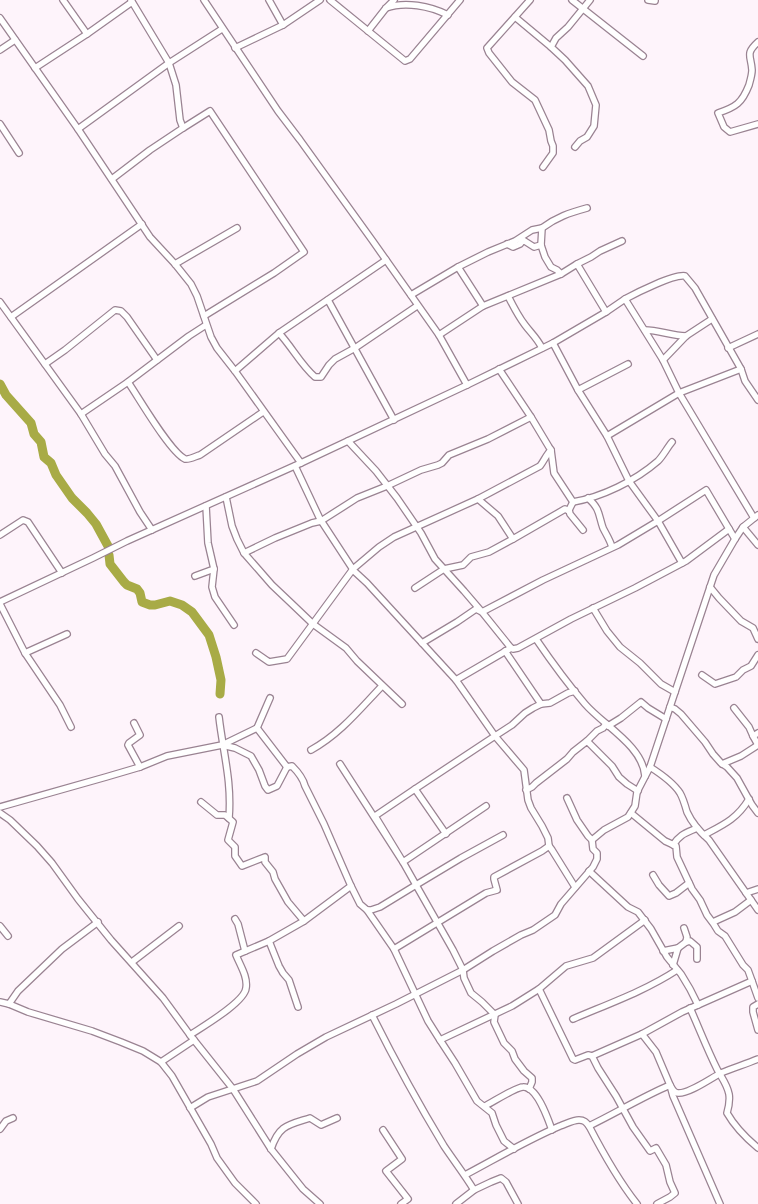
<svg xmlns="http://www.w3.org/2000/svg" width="758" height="1204" viewBox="0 0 758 1204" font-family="Bitter,serif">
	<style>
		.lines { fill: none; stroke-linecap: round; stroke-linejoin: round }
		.river { stroke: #a8ab46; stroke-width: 9 }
		.minor-casing { stroke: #9a8392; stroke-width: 8 }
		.minor { stroke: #fff; stroke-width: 5.5 }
	</style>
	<rect width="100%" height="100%" fill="#fef4fb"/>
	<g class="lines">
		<g class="river">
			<path d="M0,384L6,395L31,423L34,434L41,442L44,457L51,463L56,475L72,498L87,513L96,524L108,546"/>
			<path d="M109,555L110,564L124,582L127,585L137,589L140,593L142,602L150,605H155L170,601L182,605L192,612L209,635L216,657L221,680L220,694"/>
		</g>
		<defs>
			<g id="minor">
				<path d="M63,0L87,34"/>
				<path d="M131,0L169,63L176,85L180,120L183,128L210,111L304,252L274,273L204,316"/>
				<path d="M204,0L278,111L300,140L372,240L439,335L467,385"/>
				<path d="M269,0L283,25"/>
				<path d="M330,0L405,61L410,59L460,0"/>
				<path d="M530,0L487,48L489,53L512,82L535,100L549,130L551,141L553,146V153L543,167"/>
				<path d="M572,0L643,56"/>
				<path d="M648,0L655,1V0"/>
				<path d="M386,8C405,1 430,6 448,15"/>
				<path d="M515,17L551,47"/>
				<path d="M0,18L78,129L150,237L175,264L191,284L197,296L211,337L217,348L235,371L301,463"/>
				<path d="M368,31L386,8L394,0"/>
				<path d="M758,42C745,54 751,55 752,70C752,75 750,81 749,85C742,103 736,107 718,113L724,127L730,132L758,124"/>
				<path d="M235,48L283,25L320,0"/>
				<path d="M0,50L15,40"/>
				<path d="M35,68L87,34L132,2"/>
				<path d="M0,124L19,153"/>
				<path d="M78,129L169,63L222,29"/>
				<path d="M575,147L580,141L587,137L594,126L596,105L588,86L565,60L551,47L556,38L568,27L590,0"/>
				<path d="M112,179L150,150L183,128"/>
				<path d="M507,244L513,247L520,244L523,240L534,247L541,245"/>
				<path d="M175,264L237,228"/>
				<path d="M577,264L591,257L600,251L622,241"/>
				<path d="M458,267L483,306"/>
				<path d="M561,274L557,270L551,267L545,257L541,245L542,228C557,217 569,213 587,208"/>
				<path d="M411,295L458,267L488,252L515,241L532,230L542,228"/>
				<path d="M508,296C513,306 518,316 525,325C531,333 537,338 542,348"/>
				<path d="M625,299C636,293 674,274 685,276L695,288L741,369L745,381L758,400"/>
				<path d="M328,300L394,420"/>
				<path d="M0,302L81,414L105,454L115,466L140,512L152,530"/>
				<path d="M11,317L142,224"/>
				<path d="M645,330C659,330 672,336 686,336"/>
				<path d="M279,333C292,347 301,365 315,377H321L329,365L335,359L355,348L417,306"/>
				<path d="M439,335L483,306L561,274L577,264L606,312"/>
				<path d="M553,343L578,390L607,436L629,481L658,521L706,490L735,539"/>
				<path d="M728,348L758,334"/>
				<path d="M663,360L686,336L712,319"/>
				<path d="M45,364L65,350L115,310L121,311L127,317L157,360"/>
				<path d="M235,371L279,333L386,260"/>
				<path d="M128,382C139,398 170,452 185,459C189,460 196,456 200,455L263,412"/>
				<path d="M578,390L628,364"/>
				<path d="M81,414L128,382L189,336L206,325"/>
				<path d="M607,436L679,393L741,369"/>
				<path d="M348,441L376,471L397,498L421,533L435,559L464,591L482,612"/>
				<path d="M551,450L554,473L573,502C602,497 635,481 658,461C663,456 667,448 672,442"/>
				<path d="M295,466L320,519L354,571L367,583L456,680"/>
				<path d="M226,497L232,526L237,539L244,553L272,585L291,603L313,624L346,648L357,661L402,704"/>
				<path d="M588,498C600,509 598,513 603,528C606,534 610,540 612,547"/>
				<path d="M478,499L498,516L513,539L565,509L569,511"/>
				<path d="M573,502L569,510L570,514L583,530"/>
				<path d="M743,527L758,545"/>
				<path d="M0,535L23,520L28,522L62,573"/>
				<path d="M244,553L275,538L312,523L321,521L357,498L387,486L421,470L438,465L442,463L449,455L488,439L531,417"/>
				<path d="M214,569L212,587L215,597L234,625"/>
				<path d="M195,576L214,569L208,543L206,506"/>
				<path d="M710,587L719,598L741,621L753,628L758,639"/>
				<path d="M415,588L444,569L463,565L471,557L489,552L513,539"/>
				<path d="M0,602L93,558L127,541L301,463L467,385L553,343L606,312L625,299L663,360L679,393L754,518"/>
				<path d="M0,604L25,653L60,705L71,727"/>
				<path d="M593,608L607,631L620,647L640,663L661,684L675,692"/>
				<path d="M536,639C551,661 567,683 585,704C603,725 643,746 645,776"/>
				<path d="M422,643L457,622L476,609L480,611"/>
				<path d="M511,648L482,612L543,580L618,545L658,521L682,563"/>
				<path d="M505,651L541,704"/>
				<path d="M25,653L67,634"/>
				<path d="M256,653L269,662L287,659L353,569L379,547L394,537L478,499L540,466C544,461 546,455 551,450L549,447L531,417L499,369"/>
				<path d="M702,675L715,684L736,677L743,670L751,666L758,655"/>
				<path d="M670,707L675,709L681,714L705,742L713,754L721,763L727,767L737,778L752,805L758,813"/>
				<path d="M734,708L749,727L753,736"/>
				<path d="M219,717C223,752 232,781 229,818"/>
				<path d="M134,723L140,735L129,743L128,745L140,767"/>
				<path d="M608,726L621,718L641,702L648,708L666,719"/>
				<path d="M257,728L270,698"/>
				<path d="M758,733L753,736L758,745"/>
				<path d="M587,741L597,731L603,728L606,724"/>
				<path d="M222,745L257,728L287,767L292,766C299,773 303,778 305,786L324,824L351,886"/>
				<path d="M311,750C340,734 359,710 382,686"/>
				<path d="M340,764L403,862L375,816L415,789"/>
				<path d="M722,764L741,756L758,745"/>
				<path d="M650,767C661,774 673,782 680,793C683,798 685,805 687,812C692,823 700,832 709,840L758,910"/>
				<path d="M526,790L532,787L536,783L567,759L573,752L587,741L612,766L619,777L627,784L638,791"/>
				<path d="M201,802L217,815H225L233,822L228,840L235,847V856L242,866L265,857V862L273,872L275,879L288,902L304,921"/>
				<path d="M0,807L106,777L140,767L167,756L222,745L235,748L251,756L259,770L265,786L268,790L277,786L287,767"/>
				<path d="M0,813L10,820L37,846L52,863L78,899L111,940L163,998L190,1035L233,1089L271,1149L303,1189L320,1204"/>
				<path d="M631,813L665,841L676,846L677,857L692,889L700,900L707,915L713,923L718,931L725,936L743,965L748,970L752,981"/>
				<path d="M446,834L415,789L495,736L456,680L511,648L513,649L518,648L571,619L635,588L686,561L729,529"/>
				<path d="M503,835L461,858L416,885L453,950L463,970L464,978L471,993L482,1002L495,1015L494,1022L504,1043L512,1051L515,1059L524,1071L532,1078V1082L529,1089"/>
				<path d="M704,835C723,825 737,819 749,799"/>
				<path d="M592,840L604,830L628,817L635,806L637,792L650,767L714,575L735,539L743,527L758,515"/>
				<path d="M673,845C680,834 686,833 697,828"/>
				<path d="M549,846L552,850L575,887"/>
				<path d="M589,871L628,907L638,912L651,929L667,957L681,974L690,989L698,1005"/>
				<path d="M653,875L659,885L669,896L676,893L689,883"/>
				<path d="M746,893L758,889"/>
				<path d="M367,910L394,949L428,1021L440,1040L455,1063L477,1101L492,1113L496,1125L504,1141L514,1149"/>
				<path d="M235,919L238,924L245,951"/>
				<path d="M713,922L735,912L751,900"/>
				<path d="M0,926L8,936"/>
				<path d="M269,941L279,966L283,973L289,980L298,1007"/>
				<path d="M686,942L690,941L697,947V959"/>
				<path d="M678,948L686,942L687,937L684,928"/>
				<path d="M394,949L486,893L497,890L494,879V877L542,851L549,846L548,838L542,826L531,808L528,800L524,770L495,736L512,725L525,713L533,708L541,704L550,703L568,693L575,691"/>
				<path d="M663,951L678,948L673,965"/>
				<path d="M132,962L179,926"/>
				<path d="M539,989L573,1059L575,1060L588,1055L592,1056L598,1068L616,1096L633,1127L650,1151L656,1148L666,1165L670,1182L675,1193L670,1197L657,1204"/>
				<path d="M0,1002L9,1004L28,1012L92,1031L121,1042L143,1051L161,1062L172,1076L211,1144L217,1158L235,1183L256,1204"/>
				<path d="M9,1004L18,991L62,949L98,922"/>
				<path d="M758,1004L753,1007V1012L758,1030"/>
				<path d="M690,1008C699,1028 707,1049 717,1069C721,1077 727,1084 729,1094C730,1100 729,1106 727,1113C735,1127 746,1138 758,1148"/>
				<path d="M372,1015C394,1059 418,1103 444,1146C454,1161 465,1175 474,1190"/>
				<path d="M573,1019C608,1004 645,991 677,970"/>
				<path d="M642,1034L656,1052L670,1085L673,1096L720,1204"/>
				<path d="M190,1035C202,1027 245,1002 246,988C248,977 240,965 236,955L269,941L304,921L351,886L360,904L367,910H371L380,907L416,885L403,862L486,806"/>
				<path d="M440,1040L512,1006L539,989L566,966L593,958L645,920"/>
				<path d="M592,1056L642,1034L682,1012L752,981L758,998"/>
				<path d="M161,1062L194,1040"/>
				<path d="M485,1106C493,1102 516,1087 523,1087C537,1086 548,1119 552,1130"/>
				<path d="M190,1108L208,1097L257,1081L297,1054L326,1037L396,1004L463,970L493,951L521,935L533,930L555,915L561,904L593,867L597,859V853L593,849L592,840L588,836L577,820L567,798"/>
				<path d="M589,1126C616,1113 642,1097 670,1085C672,1089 674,1093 678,1093C689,1094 711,1078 721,1073C733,1068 746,1064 758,1059"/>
				<path d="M0,1129L6,1121L13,1118"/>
				<path d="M383,1130L402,1159L386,1171L408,1199L401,1204"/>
				<path d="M271,1149C279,1125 288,1125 310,1118L321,1125L337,1118"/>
				<path d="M465,1175C497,1158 527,1140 560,1126C566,1124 573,1120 579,1120C584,1120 586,1122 589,1126C603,1153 618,1180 637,1204"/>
				<path d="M456,1204L474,1190L491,1182L501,1178L506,1182L518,1204"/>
			</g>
		</defs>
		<use href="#minor" class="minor-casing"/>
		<use href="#minor" class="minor"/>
	</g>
</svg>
